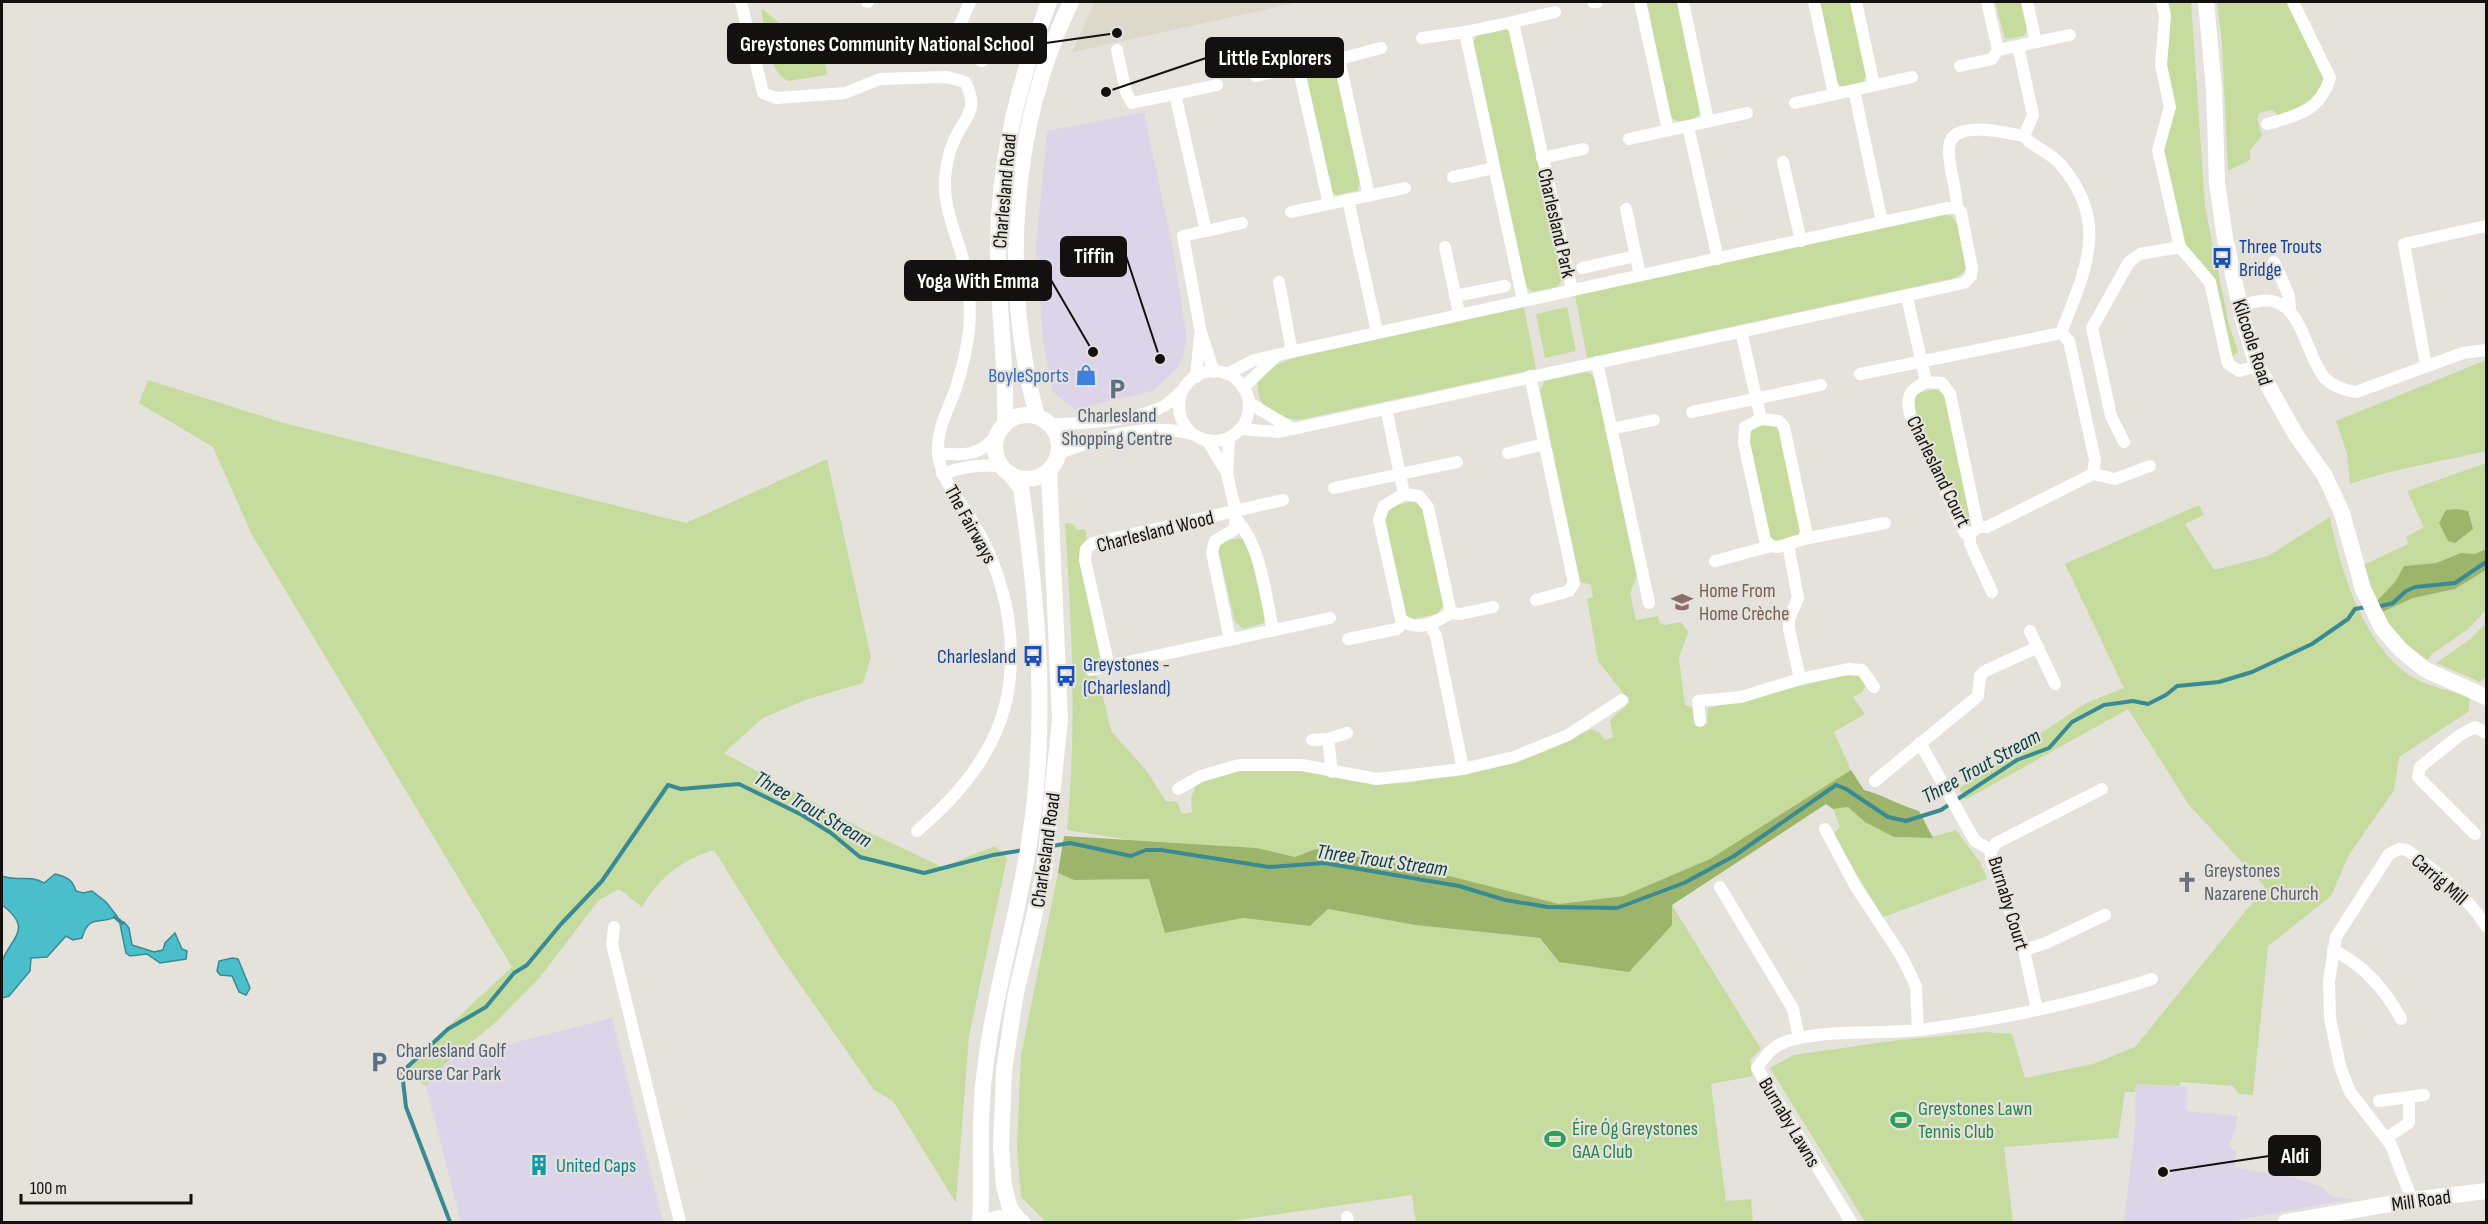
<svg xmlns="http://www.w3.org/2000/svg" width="2488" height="1224" viewBox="0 0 2488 1224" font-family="'Sofia Sans Condensed',sans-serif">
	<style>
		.commercial { fill: #dcd4e9 }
		.built { fill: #dcd8ca }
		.green { fill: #c6dc9f }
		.forest { fill: #9cb56a }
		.water { fill: #4bbecb; stroke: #3a8a93; stroke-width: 1.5 }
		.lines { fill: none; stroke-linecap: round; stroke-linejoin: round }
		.stream { stroke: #3a8a93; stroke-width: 4 }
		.street { stroke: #fff; stroke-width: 12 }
		.secondary { stroke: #fff; stroke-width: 16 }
		.labels { text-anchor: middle; stroke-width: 4.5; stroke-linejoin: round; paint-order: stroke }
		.street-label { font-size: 20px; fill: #12110f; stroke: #e4e2db }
		.transit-label { font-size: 20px; fill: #164399; stroke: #e4e2db; text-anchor: start }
		.shop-label { font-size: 20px; fill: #366cbe; stroke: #e4e2db; text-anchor: end }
		.service-label { font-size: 20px; fill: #4e5e75; stroke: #e4e2db }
		.education-label { font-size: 20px; fill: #785e54; stroke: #e4e2db; text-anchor: start }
		.worship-label { font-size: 20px; fill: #5b616d; stroke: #e4e2db; text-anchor: start }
		.leisure-label { font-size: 20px; fill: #27864d; stroke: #e4e2db; text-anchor: start }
		.culture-label { font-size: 20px; fill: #0d838f; stroke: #e4e2db; text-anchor: start }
		.water-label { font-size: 21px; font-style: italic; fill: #063d43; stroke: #e4e2db }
		.leader { fill: none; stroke: #12110f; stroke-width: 2 }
		.callout-dot { fill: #12110f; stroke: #e4e2db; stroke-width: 2 }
		.callout { fill: #12110f; stroke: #12110f; stroke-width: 2 }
		.callout-label { font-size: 21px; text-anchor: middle; font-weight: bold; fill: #fff }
	</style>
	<rect width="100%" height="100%" fill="#e4e2db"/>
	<g class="commercial">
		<path d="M1144,112L1174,255L1187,340L1182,359L1176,369L1153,391L1075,409L1053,392L1043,340L1036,248L1047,131Z"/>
		<path d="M612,1018L663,1222H461L426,1086L444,1065L458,1057Z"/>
		<path d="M2136,1084L2187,1087L2186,1111L2237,1116L2236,1128L2228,1147L2236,1151L2235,1167L2295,1178L2322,1187L2331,1197L2353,1199L2226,1222H2124L2135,1128Z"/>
	</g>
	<path class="built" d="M1095,2H1301L1072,52Z"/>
	<g class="green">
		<path d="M1647,2H1679L1700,113C1693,123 1674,126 1669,113Z"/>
		<path d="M1819,2H1852L1867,73L1863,82L1843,87L1837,83Z"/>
		<path d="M1995,2H2022L2027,29L2024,36L2005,39Z"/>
		<path d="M2167,2H2191L2205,207L2229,325L2238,352L2230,358L2211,279L2189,252L2180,236L2161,149L2172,105L2164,64Z"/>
		<path d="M2217,2H2289L2327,78L2318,98L2283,115H2278L2272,110L2259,113L2257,119L2262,136L2250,150V160L2228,171L2222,43Z"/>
		<path d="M763,9L825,63L827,75L788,81C767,71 766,32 761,11Z"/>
		<path d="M1505,28L1511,33L1563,278L1557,287L1533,292L1525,286L1473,42L1477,35Z"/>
		<path d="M1332,66L1335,68L1360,182L1357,191L1336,195L1331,192L1306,80L1309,70Z"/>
		<path d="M1945,215L1952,216L1957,224L1966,267L1963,273L1955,278L1587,358L1575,295Z"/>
		<path d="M1524,307L1536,369L1299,420C1275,418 1255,408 1258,381L1272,367L1293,358Z"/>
		<path d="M1567,307L1576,351L1545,358L1536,314Z"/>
		<path d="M2486,360V451C2441,462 2394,468 2350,484L2347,454L2336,421Z"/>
		<path d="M1586,372L1590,373L1595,379L1637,576L1630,592L1636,620L1658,616L1660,623L1665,625L1681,622L1688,632L1679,658L1685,705L1695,709L1697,724H1707L1708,708L1854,673L1862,678L1865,686L1862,692L1853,697L1865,714L1834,732L1851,770L1710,859L1623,896L1559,904L1414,867L1315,849L1295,857L1257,848L1131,840L1067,830C1077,723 1072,630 1065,523L1073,524L1077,530L1085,529L1087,538L1079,551L1100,658L1087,666L1089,675H1095L1099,680L1111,731L1145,769L1166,801L1177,802L1182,814L1192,812L1191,798L1197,783L1243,769H1299L1351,781L1378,784L1408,783L1502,765L1592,729L1600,733L1605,740L1613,737L1610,720L1630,702L1598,661L1587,599L1593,597L1591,585L1581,582L1579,577L1540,390L1545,381Z"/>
		<path d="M148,380L284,423L686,523L827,459L871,657L863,683L805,700L763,718L724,753L864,830L942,867L995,846L1007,858L969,1036L956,1203L893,1101L874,1090L780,956L714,850C681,860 659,878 642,907L619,889L599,900L540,977L496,1022L444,1065L426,1086L400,1071L512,967L252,535L213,447L139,403Z"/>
		<path d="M1935,389L1945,395L1972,523L1970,528L1917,420L1914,397L1918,393Z"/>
		<path d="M1770,424L1775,425L1780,432L1800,530L1799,536L1775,542L1771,540L1748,436L1754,427Z"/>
		<path d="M2486,463V549L2475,554L2461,553L2436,563L2404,566L2395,582L2375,603L2361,566L2408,544L2406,537L2424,527L2407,491Z"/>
		<path d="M1411,502L1420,503L1424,508L1444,605L1437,614L1414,619L1407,617L1404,611L1384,516L1391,506Z"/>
		<path d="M2199,505L2204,515L2185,524L2214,570L2268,556L2330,517C2340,569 2363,644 2409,675C2426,686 2451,691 2470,697L2468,712L2399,757L2394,790L2349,855L2331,896L2268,946L2253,1095L2239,1094L2233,1086L2181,1082L2179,1086L2136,1084L2135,1092H2125L2118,1138L2004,1147L2013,1222H1865L1770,1068L1794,1055L1899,1040L1986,1032L2012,1034L2025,1078L2093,1064L2135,1047L2265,887L2189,805L2128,709L1965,800L1959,788L2086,703L2124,688L2065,564Z"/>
		<path d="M1243,538L1249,549L1265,618L1264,623L1243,629L1235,622L1218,550L1219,545L1226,540Z"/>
		<path d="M2486,570V610L2468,629L2432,654L2425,663L2417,658L2380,613L2413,598L2455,589Z"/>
		<path d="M2486,623V676L2480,682L2436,663L2469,640Z"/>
		<path d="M1848,807C1885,838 1909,846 1956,830L1980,862L1987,879L1883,917L1835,839L1834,833L1840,827L1833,809Z"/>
		<path d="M1058,873L1074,880L1149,879L1165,933L1243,918L1310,926L1327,909L1415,925L1540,938L1559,962L1672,905L1761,1049L1750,1060L1753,1076L1711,1084L1726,1201L1751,1199L1753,1222H1416L1412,1195L1224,1222H1046L1021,1197L1017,1148L1021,1055Z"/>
	</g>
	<g class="forest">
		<path d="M2457,509L2468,511L2473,529L2455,543L2448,541L2439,523L2446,510Z"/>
		<path d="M2486,549V570L2455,589L2413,598L2380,613L2375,603L2395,582L2404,566L2436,563L2461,553L2475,554Z"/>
		<path d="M1851,770L1864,790C1883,795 1899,805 1919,811L1933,838L1894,837L1865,822L1848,807L1833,809L1826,804L1672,905V925L1629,972L1559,962L1540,938L1415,925L1328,909L1310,926L1243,918L1165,933L1149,879L1074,880L1058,873L1064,836L1257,848L1295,857L1315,849L1414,867L1559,904L1623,896L1710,859Z"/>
	</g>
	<g class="water">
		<path d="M55,874C67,877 72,879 76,891L83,893L92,891L106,902L117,916C102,926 89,912 82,938L73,940L66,936L47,957L31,958L30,971L9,996L2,998C1,987 0,974 2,963C6,941 37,931 2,905V876C17,882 29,874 44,883Z"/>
		<path d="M124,922L129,928L132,945L154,952L163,950L165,943L175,933L182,949L187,951L186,959L160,963L147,954L130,956L126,953L120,924Z"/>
		<path d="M232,958L238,959L250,988L246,995L239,992L232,976L220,975L217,971L219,961Z"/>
	</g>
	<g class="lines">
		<g class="stream">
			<path d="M2377,607L2393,603L2406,591L2415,587L2455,583L2486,562"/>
			<path d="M1052,846L1070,843L1131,856L1146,850H1161L1269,867L1324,863L1459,886L1505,900L1548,907L1617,908L1684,883L1734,856L1836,785L1846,789L1888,817L1906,821L1941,810L2017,760L2049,748L2072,722L2104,705L2133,701L2148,704L2166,695L2177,686L2219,682L2252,672L2312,644L2348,619L2355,609L2366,607"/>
			<path d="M115,917L122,923"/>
			<path d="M450,1222L406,1107L402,1072L448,1029L486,1007L514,973L527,965L561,924L602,881L668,785L681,789L739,784L802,815L831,833L860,857L924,873L993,855L1024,850"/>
		</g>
		<g class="street">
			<path d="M741,2L763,93L776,98L845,93L880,79L947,77L965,82C981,111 963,118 953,143C948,154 946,167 945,179C943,208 957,235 964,263C969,284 971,308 969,330C967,349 962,369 956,388C948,411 937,427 938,452C940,478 956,496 969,516C1000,564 1015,620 1010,676C1005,741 964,791 917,831"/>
			<path d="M867,2H868"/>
			<path d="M1593,2H1597"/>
			<path d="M1640,2L1668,130"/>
			<path d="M1683,2L1708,121"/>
			<path d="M1814,2L1834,94"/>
			<path d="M1856,2L1874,85"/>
			<path d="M2027,2L2036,42"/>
			<path d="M2162,2L2165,16L2161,65L2170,107L2158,150L2180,247L2210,282L2228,364L2239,371L2257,366"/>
			<path d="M1513,22L1555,12"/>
			<path d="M931,37L982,61"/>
			<path d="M1422,38L1465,32"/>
			<path d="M951,45L970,2"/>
			<path d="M1117,50L1126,92L1132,103L1175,94"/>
			<path d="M1998,50L2070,35"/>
			<path d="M1339,59L1381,48"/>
			<path d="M1960,66L1992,59L1998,50L1987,2"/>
			<path d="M1256,76L1298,66"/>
			<path d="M1854,90L1912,77"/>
			<path d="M1795,103L1854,90L1882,222"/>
			<path d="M2267,124C2297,116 2321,110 2330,78L2293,2"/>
			<path d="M1688,126L1718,259"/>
			<path d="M2024,136C2032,147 2050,152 2060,164C2111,222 2085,271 2061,333"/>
			<path d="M1629,139L1747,113"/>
			<path d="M1542,158L1583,149"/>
			<path d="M1783,162L1801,241"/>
			<path d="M1453,177L1494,168"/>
			<path d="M1329,204L1298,66L1339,59L1369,196"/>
			<path d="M1957,208C1957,188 1948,168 1949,148C1950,118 2006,133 2024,136L2033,115L2018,46"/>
			<path d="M1626,209L1640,275"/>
			<path d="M1291,212L1348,200"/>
			<path d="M1206,231L1175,94L1217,85"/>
			<path d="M1445,247L1459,313"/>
			<path d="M2274,262L2289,296L2290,310"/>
			<path d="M1582,268L1636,256"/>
			<path d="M1279,282L1292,352"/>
			<path d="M1455,296L1505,286"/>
			<path d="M1907,297L1926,382L1942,383L1950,394L1978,527L1970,534L1965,533L1910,415C1906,396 1909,390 1926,382"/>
			<path d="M1523,300L1465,32L1513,22L1572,290"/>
			<path d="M2240,307C2300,280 2300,343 2323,376C2331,386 2344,390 2356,392L2463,353L2486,350"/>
			<path d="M1741,331L1761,419L1745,427L1744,443L1765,540L1771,546L1778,547L1804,539L1806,531L1784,427L1779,421L1761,419"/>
			<path d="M1377,332L1348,200L1405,188"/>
			<path d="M1597,362L1649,603"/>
			<path d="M2426,366L2404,244L2486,226"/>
			<circle cx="1214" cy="406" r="35"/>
			<path d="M1214,372L1201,333L1183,236L1242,223"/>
			<path d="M1227,374L1254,360L1947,208H1957"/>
			<path d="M1860,374L2061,333L2069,341L2095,460L2093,474L1987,527H1978"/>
			<path d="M1530,376L1574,583L1569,591L1536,600"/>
			<path d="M1196,377L1200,336"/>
			<path d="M1243,388L1276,356"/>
			<path d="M1249,403L1293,429"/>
			<path d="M1386,408L1404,494"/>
			<path d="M1692,412L1821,385"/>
			<path d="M1050,424C1083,424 1135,421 1164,406C1171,402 1177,395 1182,391"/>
			<path d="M1240,429L1279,432L1964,283L1971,276L1972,268L1961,212L1957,208"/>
			<path d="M1611,429L1654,420"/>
			<path d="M1229,438L1227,474L1236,512L1235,529L1215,541L1212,552L1230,640"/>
			<path d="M1207,440L1227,473"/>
			<path d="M2124,442L2111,416L2092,328L2129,262L2140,254L2180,247"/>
			<path d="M938,453C964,456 980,456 997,435"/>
			<path d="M1059,453C1103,437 1146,422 1192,434"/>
			<path d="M1508,453L1544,444"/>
			<path d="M942,474C962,467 981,463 1002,467"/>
			<path d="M2093,474L2115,479L2150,466"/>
			<path d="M1334,488L1457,462"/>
			<path d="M1404,494L1419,496L1428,507L1451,613C1436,622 1417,633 1401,619L1379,520L1384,506Z"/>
			<path d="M1237,520C1262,549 1265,593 1273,630"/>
			<path d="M1970,534V544L1992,592"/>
			<path d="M1804,539L1885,523"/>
			<path d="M1715,561L1771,546"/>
			<path d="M1451,613L1460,614L1493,607"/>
			<path d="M2030,631L2055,684"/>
			<path d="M1348,639L1397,629L1404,622"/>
			<path d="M1109,667L1085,560L1086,549L1093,543L1283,500"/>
			<path d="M1091,670L1330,618"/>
			<path d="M1800,679L1848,669L1862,670L1874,687"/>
			<path d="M1700,721L1698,701L1741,697L1800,679L1789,629V619L1798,598L1788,544"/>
			<path d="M1312,740L1328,739"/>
			<path d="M1920,743L1975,841L1991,850"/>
			<path d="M1463,769L1514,757L1568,735L1622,700"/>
			<path d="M1332,772L1328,739L1347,733"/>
			<path d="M1875,781L1978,696L1980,676L1985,671L2038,647"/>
			<path d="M1178,789L1201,776L1239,765H1302L1377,779L1463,769L1436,636L1430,625"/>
			<path d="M1825,829L1856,887L1902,957L1916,986L1918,1030"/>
			<path d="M2475,834L2418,777L2420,767L2460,735L2475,727L2486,733"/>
			<path d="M1720,887L1793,1009L1799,1038"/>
			<path d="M614,927L612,944L680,1222"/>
			<path d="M2024,950L2046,943L2105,915"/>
			<path d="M2333,950C2364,965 2385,989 2401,1019"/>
			<path d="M2037,1010L2024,950L1991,859V850L1996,843L2102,789"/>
			<path d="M2379,1101L2424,1095"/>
			<path d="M2386,1138L2409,1123V1097"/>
			<path d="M2412,1200L2391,1145L2350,1092L2340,1066L2330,1018L2329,981L2336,937L2389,854L2399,849L2407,850C2437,872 2466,895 2486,926"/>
			<path d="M1347,1217L1348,1222"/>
			<path d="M1851,1222L1757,1068C1769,1050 1777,1042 1800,1038C1838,1030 1880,1034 1919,1030C1998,1020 2076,1004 2152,979"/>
		</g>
		<g class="secondary">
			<path d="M2206,2L2214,89L2217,183L2225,238L2243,320L2257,366L2296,435L2325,476L2342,513L2363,589L2382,628L2401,650L2426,670L2486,697"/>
			<circle cx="1027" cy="447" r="32"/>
			<path d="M1037,416C1001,282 1010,127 1071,2"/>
			<path d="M1005,423C1007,366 998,311 998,254C997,166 1018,84 1049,2"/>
			<path d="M1020,1221L1010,1209L1004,1186L1001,1147L1004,1070L1015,998L1044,873L1060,720L1049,471"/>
			<path d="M980,1222C983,1174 978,1125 984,1077C993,996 1018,918 1030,837C1048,720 1038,604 1021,488L1011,475"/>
			<path d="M987,1222L1000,1218L1022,1222"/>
			<path d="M2286,1222L2412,1200L2486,1191"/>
		</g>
	</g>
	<defs>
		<symbol id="bus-bare" viewBox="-9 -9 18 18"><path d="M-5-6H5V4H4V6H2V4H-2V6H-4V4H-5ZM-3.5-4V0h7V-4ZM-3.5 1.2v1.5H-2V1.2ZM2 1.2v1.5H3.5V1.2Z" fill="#1a4fb4" stroke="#e4e2db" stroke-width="2.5" paint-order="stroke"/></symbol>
		<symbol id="shop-bare" viewBox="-9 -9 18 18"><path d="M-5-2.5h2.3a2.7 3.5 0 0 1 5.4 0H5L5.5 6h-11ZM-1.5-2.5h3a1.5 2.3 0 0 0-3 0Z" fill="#3f7fe0" stroke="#e4e2db" stroke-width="2.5" paint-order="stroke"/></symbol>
		<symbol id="parking-bare" viewBox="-9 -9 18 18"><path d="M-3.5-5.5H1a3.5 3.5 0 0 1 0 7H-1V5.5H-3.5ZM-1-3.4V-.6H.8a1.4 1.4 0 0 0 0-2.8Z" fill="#5c6f8a" stroke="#e4e2db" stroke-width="2.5" paint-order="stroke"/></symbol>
		<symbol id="school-bare" viewBox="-9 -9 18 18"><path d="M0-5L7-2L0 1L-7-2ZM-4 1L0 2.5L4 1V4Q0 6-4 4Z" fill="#8d6e63" stroke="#e4e2db" stroke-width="2.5" paint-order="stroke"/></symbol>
		<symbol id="church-bare" viewBox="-9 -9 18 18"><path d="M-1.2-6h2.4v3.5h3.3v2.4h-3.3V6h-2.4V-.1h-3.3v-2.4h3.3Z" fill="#6b7280" stroke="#e4e2db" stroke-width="2.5" paint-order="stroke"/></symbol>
		<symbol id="stadium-bare" viewBox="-9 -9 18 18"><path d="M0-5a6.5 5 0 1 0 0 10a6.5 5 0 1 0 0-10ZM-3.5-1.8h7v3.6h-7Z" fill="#2e9e5b" stroke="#e4e2db" stroke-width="2.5" paint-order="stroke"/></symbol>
		<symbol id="building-bare" viewBox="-9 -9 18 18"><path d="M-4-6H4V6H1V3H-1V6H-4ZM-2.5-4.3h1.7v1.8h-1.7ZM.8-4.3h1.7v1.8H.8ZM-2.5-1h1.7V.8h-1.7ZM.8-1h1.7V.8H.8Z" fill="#0f9aa8" stroke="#e4e2db" stroke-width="2.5" paint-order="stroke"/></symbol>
	</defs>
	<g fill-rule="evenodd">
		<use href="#bus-bare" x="2207" y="243" width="30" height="30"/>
		<use href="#shop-bare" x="1071" y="360" width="30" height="30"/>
		<use href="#parking-bare" x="1102" y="374" width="30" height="30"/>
		<use href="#school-bare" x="1667" y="587" width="30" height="30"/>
		<use href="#bus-bare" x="1018" y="641" width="30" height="30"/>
		<use href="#bus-bare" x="1051" y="661" width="30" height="30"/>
		<use href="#church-bare" x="2172" y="867" width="30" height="30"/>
		<use href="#parking-bare" x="364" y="1047" width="30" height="30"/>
		<use href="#stadium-bare" x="1886" y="1105" width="30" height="30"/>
		<use href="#stadium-bare" x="1540" y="1124" width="30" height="30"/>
		<use href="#building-bare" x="524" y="1150" width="30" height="30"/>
	</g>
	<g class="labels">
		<g class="street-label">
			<text transform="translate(1004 191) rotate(-85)" y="7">Charlesland Road</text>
			<text transform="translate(1557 223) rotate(77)" y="7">Charlesland Park</text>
			<text transform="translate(2253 342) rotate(72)" y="7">Kilcoole Road</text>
			<text transform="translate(1939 471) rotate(64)" y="7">Charlesland Court</text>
			<text transform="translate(971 524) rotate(61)" y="7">The Fairways</text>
			<text transform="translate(1155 531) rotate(-14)" y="7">Charlesland Wood</text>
			<text transform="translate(1045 850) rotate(-82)" y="7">Charlesland Road</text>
			<text transform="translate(2440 879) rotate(41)" y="7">Carrig Mill</text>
			<text transform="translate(2009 903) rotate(73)" y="7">Burnaby Court</text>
			<text transform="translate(1790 1122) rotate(59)" y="7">Burnaby Lawns</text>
			<text transform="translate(2421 1200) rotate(-8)" y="7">Mill Road</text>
		</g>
		<g class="transit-label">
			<text x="2239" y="253">Three Trouts<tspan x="2239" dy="23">Bridge</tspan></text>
			<text x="1016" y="663" text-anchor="end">Charlesland</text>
			<text x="1083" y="671">Greystones -<tspan x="1083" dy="23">(Charlesland)</tspan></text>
		</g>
		<g class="shop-label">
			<text x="1069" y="382">BoyleSports</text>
		</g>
		<g class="service-label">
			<text x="1117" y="422">Charlesland<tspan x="1117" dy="23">Shopping Centre</tspan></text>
			<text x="396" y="1057" text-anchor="start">Charlesland Golf<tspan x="396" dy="23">Course Car Park</tspan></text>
		</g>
		<g class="education-label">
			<text x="1699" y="597">Home From<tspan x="1699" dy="23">Home Crèche</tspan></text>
		</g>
		<g class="worship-label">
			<text x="2204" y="877">Greystones<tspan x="2204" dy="23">Nazarene Church</tspan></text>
		</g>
		<g class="leisure-label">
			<text x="1918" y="1115">Greystones Lawn<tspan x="1918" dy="23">Tennis Club</tspan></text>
			<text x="1572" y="1135">Éire Óg Greystones<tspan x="1572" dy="23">GAA Club</tspan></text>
		</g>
		<g class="culture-label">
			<text x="556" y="1172">United Caps</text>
		</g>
		<g class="water-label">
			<text transform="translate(1981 766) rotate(-29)" y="7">Three Trout Stream</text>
			<text transform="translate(813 809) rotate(30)" y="7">Three Trout Stream</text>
			<text transform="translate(1382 860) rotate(8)" y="7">Three Trout Stream</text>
		</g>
	</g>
	<path class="leader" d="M1117 33L1046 43M1106 92L1206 58M1160 359L1126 256M1093 352L1051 280M2163 1172L2269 1156"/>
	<g class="callout-dot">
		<circle cx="1117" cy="33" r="6"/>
		<circle cx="1106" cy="92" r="6"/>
		<circle cx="1160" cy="359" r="6"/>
		<circle cx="1093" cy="352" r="6"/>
		<circle cx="2163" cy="1172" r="6"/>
	</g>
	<g class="callout">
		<rect x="728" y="24" width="318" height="39" rx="6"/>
		<rect x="1206" y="38" width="137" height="39" rx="6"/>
		<rect x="1061" y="237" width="65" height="39" rx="6"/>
		<rect x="905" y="261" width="146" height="39" rx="6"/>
		<rect x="2269" y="1136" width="51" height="39" rx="6"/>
	</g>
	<g class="callout-label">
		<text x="887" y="51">Greystones Community National School</text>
		<text x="1275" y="65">Little Explorers</text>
		<text x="1094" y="263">Tiffin</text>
		<text x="978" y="288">Yoga With Emma</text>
		<text x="2295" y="1163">Aldi</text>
	</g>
	<rect width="2488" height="1224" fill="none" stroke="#12110f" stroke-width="6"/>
	<path d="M21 1194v9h170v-9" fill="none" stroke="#12110f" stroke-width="3"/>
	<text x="30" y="1194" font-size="18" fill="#12110f" stroke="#e4e2db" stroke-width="4.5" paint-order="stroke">100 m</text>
</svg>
